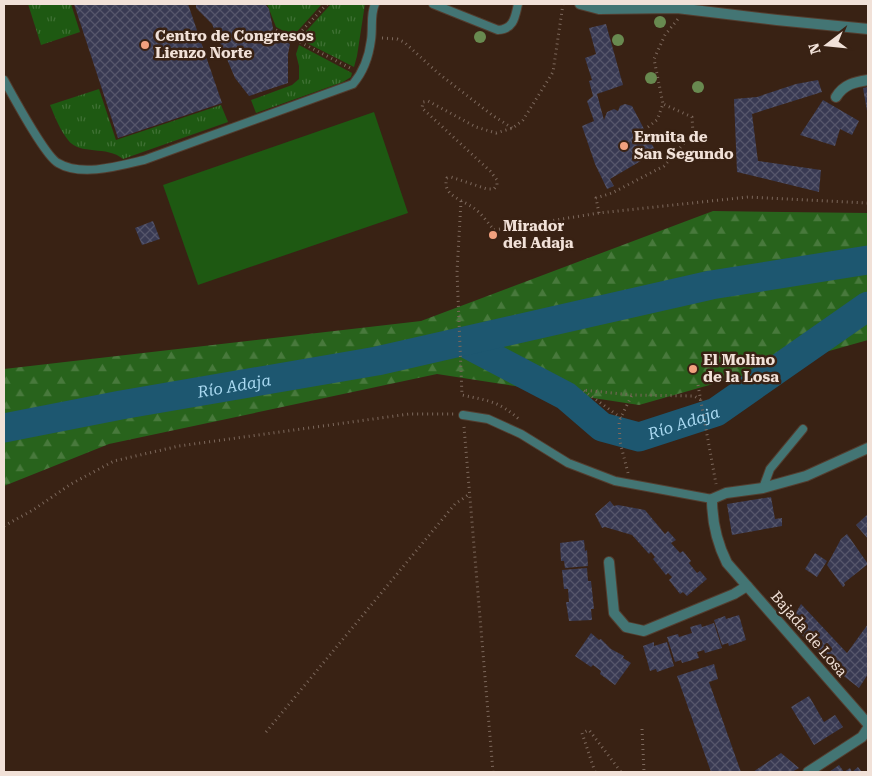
<svg xmlns="http://www.w3.org/2000/svg" width="872" height="776" viewBox="0 0 872 776" font-family="'Roboto Serif',serif">
	<style>
		.grass { fill: url(#grass-tufts) }
		.forest { fill: url(#forest-firs) }
		.green { fill: #1e5912 }
		.lines { fill: none; stroke-linecap: round; stroke-linejoin: round }
		.river { stroke: #1d5770; stroke-width: 29 }
		.building { fill: url(#building-cross-hatch) }
		.lane-casing { stroke: #533d2f; stroke-width: 10 }
		.street-casing { stroke: #533d2f; stroke-width: 12 }
		.path { stroke: #7c685c; stroke-width: 3; stroke-dasharray: 1 4; stroke-linecap: butt }
		.lane { stroke: #437574; stroke-width: 8 }
		.street { stroke: #437574; stroke-width: 10 }
		.tree { fill: #688a50 }
		.poi-dot { fill: #f2a17e; stroke: #392214; stroke-width: 2 }
		.labels { text-anchor: middle; stroke-width: 5; stroke-linejoin: round; paint-order: stroke }
		.poi-label { font-size: 15px; font-weight: bold; fill: #f1e1d8; stroke: #392214; text-anchor: start }
		.street-label { font-size: 15px; fill: #f1e1d8; stroke: #392214 }
		.water-label { font-size: 16px; font-style: italic; fill: #a9d9f1; stroke: #392214 }
	</style>
	<defs>
		<pattern id="grass-tufts" width="24" height="20" patternUnits="userSpaceOnUse" patternTransform="scale(1.25)"><rect width="24" height="20" fill="#1e5912"/><path d="M3 7l-1-3M5 7V3M7 7l1-3M15 17l-1-3M17 17v-4M19 17l1-3" fill="none" stroke="#3f7134"/></pattern>
		<pattern id="forest-firs" width="22" height="20" patternUnits="userSpaceOnUse" patternTransform="scale(1.25)"><rect width="22" height="20" fill="#28631c"/><path d="M5 1l3.5 6h-7zM16 11l3.5 6h-7z" fill="#48793c"/></pattern>
		<pattern id="building-cross-hatch" width="8" height="8" patternUnits="userSpaceOnUse" patternTransform="scale(1.25)"><rect width="8" height="8" fill="#393a53"/><path d="M0 0l8 8M0 8l8-8" fill="none" stroke="#56566b"/></pattern>
	</defs>
	<rect width="100%" height="100%" fill="#392214"/>
	<g class="grass">
		<path d="M28,4H71L80,32L41,45Z"/>
		<path d="M267,4H322L293,36L276,27Z"/>
		<path d="M331,4H365L357,56L354,67L299,39Z"/>
		<path d="M299,45L352,73L351,77L343,82L256,113L251,100L292,85L299,79V66L296,54Z"/>
		<path d="M99,89L116,140L221,105L228,122L123,159C107,145 80,156 68,140C60,130 55,117 50,105Z"/>
	</g>
	<path class="forest" d="M713,211L868,213V340L639,405L437,374L109,444L4,486V369L421,321Z"/>
	<path class="green" d="M374,112L408,213L198,285L163,185Z"/>
	<g class="lines">
		<g class="river">
			<path id="s1" d="M463,342L566,396L602,427L639,437L716,412L868,306"/>
			<path id="s2" d="M4,428L121,405L377,361L711,285L868,260"/>
		</g>
	</g>
	<g class="building">
		<path d="M74,4H188L222,103L118,138Z"/>
		<path d="M196,4H265L269,9L273,28L272,34L290,44L288,54V83L249,96L235,78L212,24L196,8Z"/>
		<path d="M606,24L623,85L597,94L604,120L607,112L614,109L618,111L620,106L625,104L632,106L656,152L610,179L614,186L607,189L595,164L582,126L594,121L587,101L593,96L589,81L592,80L585,58L596,54L589,28Z"/>
		<path d="M818,80L822,92L752,114L758,161L821,170L819,192L737,172L734,99L757,97L796,84Z"/>
		<path d="M868,87V111H867L863,88Z"/>
		<path d="M823,100L859,121L852,135L840,129L835,146L800,135Z"/>
		<path d="M153,221L160,239L142,245L135,228Z"/>
		<path d="M771,497L775,519L782,518V526L732,535L727,504Z"/>
		<path d="M610,501L614,506L618,505L645,510L665,534L668,531L676,540L671,543L680,553L683,551L691,561L689,563L697,573L700,571L707,579L687,596L683,592L680,594L669,580L672,577L668,573L666,575L653,559L655,557L651,552L649,554L632,535L605,527L602,528L595,514Z"/>
		<path d="M868,514V539L856,525Z"/>
		<path d="M847,534L868,564L844,583L845,585L843,587L827,565L841,539Z"/>
		<path d="M584,540L585,551L587,550L588,566L565,568L564,561H561L560,543Z"/>
		<path d="M815,553L827,561L817,577L805,569Z"/>
		<path d="M587,568L588,581H591L594,609H591L592,620L569,621L566,602H569L568,589H564L562,570Z"/>
		<path d="M801,604L847,653L868,624V674L859,688L836,670L790,623Z"/>
		<path d="M739,615L746,640L729,646L728,643L722,645L714,620L725,616L726,619Z"/>
		<path d="M714,623L722,648L705,653L704,650L697,652L699,658L682,663L681,660L675,662L667,637L678,634L679,637L692,633L690,627L701,624L702,627Z"/>
		<path d="M591,633L599,640L601,639L611,649L624,656L623,658L631,663L615,685L600,674L601,671L593,665L591,667L575,656Z"/>
		<path d="M654,642V646L667,642L674,666L657,672L656,669L650,671L643,646Z"/>
		<path d="M714,664L718,679L709,682L741,772H711L677,676Z"/>
		<path d="M809,696L824,722L835,715L843,727L814,745L791,707Z"/>
		<path d="M781,753L799,768L792,772H753Z"/>
		<path d="M839,765L844,772L850,768L852,772L858,767L862,772H829Z"/>
	</g>
	<g class="lines">
		<defs>
			<g id="lane">
				<path d="M433,4L498,30C514,29 515,17 518,4"/>
				<path d="M4,80C13,96 45,156 58,163C81,177 119,166 144,160L353,84C364,71 369,56 371,40C373,27 370,15 375,4"/>
				<path d="M463,415L488,419L521,434L568,463L615,481L712,499"/>
				<path d="M763,488L770,469L803,429"/>
			</g>
			<g id="street">
				<path d="M580,4L599,9L677,8L777,20L868,29"/>
				<path d="M836,97C844,84 855,82 868,80"/>
				<path d="M868,448L806,476L763,488L726,493L712,499C712,522 717,543 727,563L868,724"/>
				<path d="M609,562L614,613L626,627L644,631L734,594L747,586"/>
				<path d="M808,772L862,737L868,728"/>
			</g>
		</defs>
		<use href="#lane" class="lane-casing"/>
		<use href="#street" class="street-casing"/>
		<g class="path">
			<path d="M327,4L294,39L352,69"/>
			<path d="M563,4L553,72L523,120L513,128L496,133L476,127L428,101L423,102L422,108L490,171L497,180V185L494,189H487L451,177L447,178C441,196 464,200 475,209C482,214 488,223 494,230L599,213L748,197L868,203"/>
			<path d="M276,30L294,39"/>
			<path d="M382,38L397,39L404,42L438,73L492,115L512,128"/>
			<path d="M648,127L657,120L663,104L654,59L665,35L678,19"/>
			<path d="M461,201L457,272L462,395C490,401 498,401 520,420"/>
			<path d="M599,213L596,198L612,193L664,166L693,133L692,117L663,104"/>
			<path d="M698,385L716,484"/>
			<path d="M621,418L583,390L632,395L694,396L701,400"/>
			<path d="M464,427L493,772"/>
			<path d="M628,473L620,442L619,421L632,395"/>
			<path d="M4,526L33,510L71,484L114,461L179,446L409,414H454"/>
			<path d="M642,729L644,772"/>
			<path d="M266,732L455,504L468,495"/>
			<path d="M595,772L582,733L589,730L621,772"/>
		</g>
		<use href="#lane" class="lane"/>
		<use href="#street" class="street"/>
	</g>
	<g class="tree">
		<circle cx="660" cy="22" r="6"/>
		<circle cx="480" cy="37" r="6"/>
		<circle cx="618" cy="40" r="6"/>
		<circle cx="651" cy="78" r="6"/>
		<circle cx="698" cy="87" r="6"/>
	</g>
	<g class="poi-dot">
		<circle cx="145" cy="45" r="5"/>
		<circle cx="624" cy="146" r="5"/>
		<circle cx="493" cy="235" r="5"/>
		<circle cx="693" cy="369" r="5"/>
	</g>
	<g class="labels">
		<g class="poi-label">
			<text x="155" y="41">Centro de Congresos<tspan x="155" dy="17">Lienzo Norte</tspan></text>
			<text x="634" y="142">Ermita de<tspan x="634" dy="17">San Segundo</tspan></text>
			<text x="503" y="231">Mirador<tspan x="503" dy="17">del Adaja</tspan></text>
			<text x="703" y="365">El Molino<tspan x="703" dy="17">de la Losa</tspan></text>
		</g>
		<g class="street-label">
			<text transform="translate(809 634) rotate(49)" y="5">Bajada de Losa</text>
		</g>
		<g class="water-label">
			<text dy="6" stroke="none"><textPath href="#s2" startOffset="234">Río Adaja</textPath></text>
			<text dy="6" stroke="none"><textPath href="#s1" startOffset="249">Río Adaja</textPath></text>
		</g>
	</g>
	<rect width="872" height="776" fill="none" stroke="#f1e1d8" stroke-width="10"/>
	<g transform="translate(827 45) rotate(254)" stroke="#392214" stroke-width="4" paint-order="stroke">
	<path d="M0-4L9 19L0 12L-9 19Z" fill="#f1e1d8"/>
	<text y="-8" font-size="14" font-weight="bold" text-anchor="middle" fill="#f1e1d8">N</text>
	</g>
</svg>
